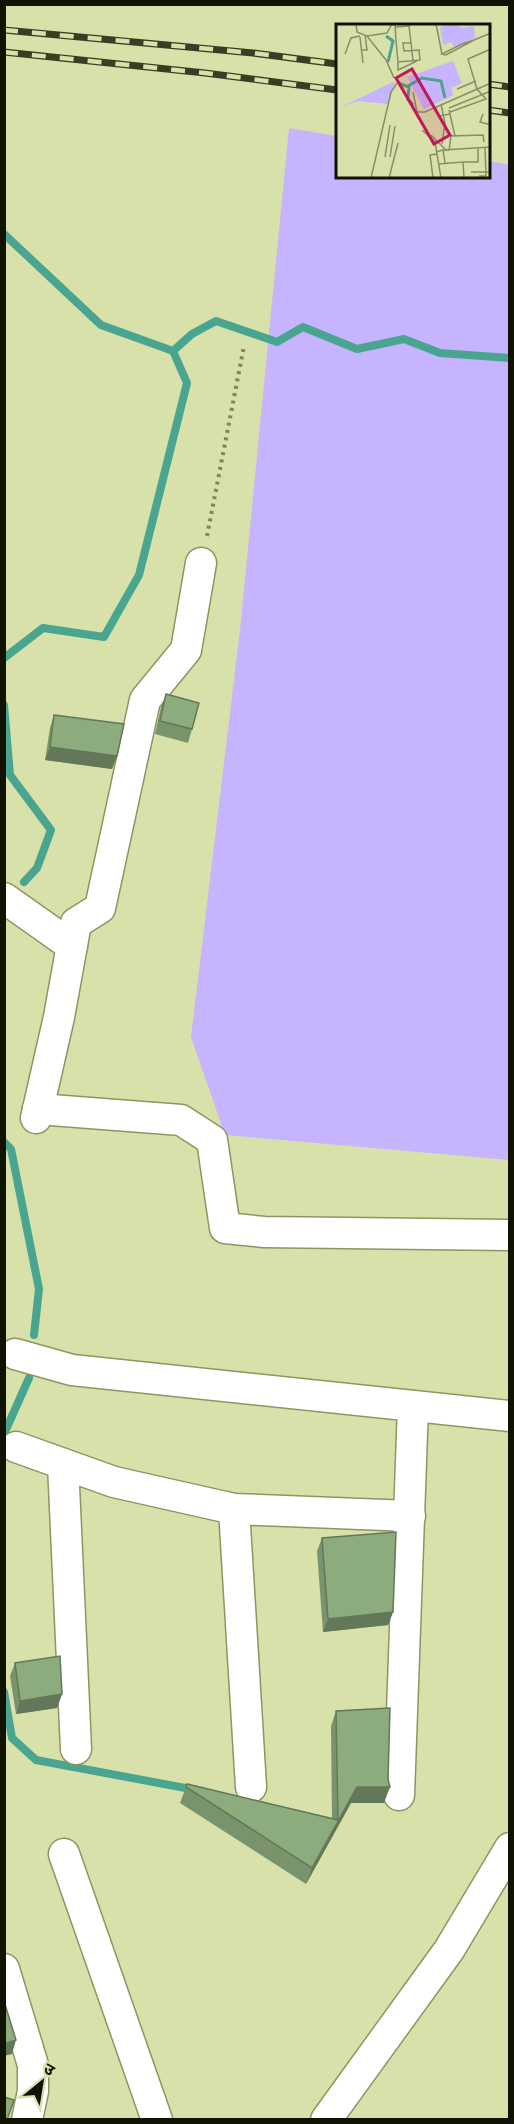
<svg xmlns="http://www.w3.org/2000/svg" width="514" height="2124" viewBox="0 0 514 2124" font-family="'DejaVu Sans','Noto Sans Devanagari',sans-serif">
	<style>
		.green { fill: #c7b4fe }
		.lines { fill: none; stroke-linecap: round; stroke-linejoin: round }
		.stream { stroke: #49a590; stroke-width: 8 }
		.minor-casing { stroke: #8d9661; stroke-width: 33 }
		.path { stroke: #7e855e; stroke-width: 4; stroke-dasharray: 3 4.5; stroke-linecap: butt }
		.minor { stroke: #fff; stroke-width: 30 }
		.rail-casing { stroke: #393d24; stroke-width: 7 }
		.rail { stroke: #d7e1a9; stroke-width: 4.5; stroke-dasharray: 14; stroke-linecap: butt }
		.wall { fill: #79946c }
		.shaded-wall { fill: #637858 }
		.building { fill: #8dac7e; stroke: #637858; stroke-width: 1.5 }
		.inset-river { fill: none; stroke: #49a590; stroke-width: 3 }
		.inset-road { fill: none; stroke: #878f66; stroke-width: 1.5 }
		.view { fill: #c2185b; fill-opacity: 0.15; stroke: #c2185b; stroke-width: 3 }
		.inset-edge { fill: none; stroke: #101301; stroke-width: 3 }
	</style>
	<rect width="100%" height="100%" fill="#d7e1a9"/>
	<path class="green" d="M289,128L337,136V177H488L489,161L509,165V1160L225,1135L191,1037L240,630Z"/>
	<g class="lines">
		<g class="stream">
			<path d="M4,234L101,325L173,351L187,383L139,575L104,637L43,628L4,658"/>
			<path d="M173,351L192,334L216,321L277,342L303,327L357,349L404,339L440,353L510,358"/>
			<path d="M4,705L10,775L51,830L37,868L24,882"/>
			<path d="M4,1142L11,1149L39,1289L34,1335"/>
			<path d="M4,1434L29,1378"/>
			<path d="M4,1692L12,1738L36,1760L196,1790"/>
		</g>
		<defs>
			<g id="minor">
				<path d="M4,898L72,946"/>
				<path d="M38,1109L181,1120L212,1140L225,1228L264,1232L510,1235"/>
				<path d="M36,1118L59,1017L76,923L100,908L145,700L186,650L201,563"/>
				<path d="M15,1354L72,1370L510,1416"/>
				<path d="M16,1447L114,1482L234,1509L410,1516"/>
				<path d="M63,1464L76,1749"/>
				<path d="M234,1509L251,1787"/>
				<path d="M399,1795L413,1406"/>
				<path d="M64,1854L157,2120"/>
				<path d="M4,1969L33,2065V2091L27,2120"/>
				<path d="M326,2120L449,1950L510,1848"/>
			</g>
		</defs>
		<use href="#minor" class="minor-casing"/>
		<path class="path" d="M207,536L244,346"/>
		<use href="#minor" class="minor"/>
		<defs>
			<g id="rail">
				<path d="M4,30L253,53L337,64"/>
				<path d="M4,52L205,73L337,90"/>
				<path d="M488,84L510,87"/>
				<path d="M488,110L510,113"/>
			</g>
		</defs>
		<use href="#rail" class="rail-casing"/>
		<use href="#rail" class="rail"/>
	</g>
	<g class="wall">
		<path d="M166,694L192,729L188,743L155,734L161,707Z"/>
		<path d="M54,715L117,756L112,769L45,760L50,728Z"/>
		<path d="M322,1538L393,1612L388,1625L323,1632L317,1551Z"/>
		<path d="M15,1663L62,1694L57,1708L16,1714L10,1676Z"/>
		<path d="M336,1711L384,1803H351L306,1884L180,1803L187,1784L332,1818L331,1726Z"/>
	</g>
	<g class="shaded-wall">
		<path d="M50,747L117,756L112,769L45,760Z"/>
		<path d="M393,1612L388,1625L323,1632L328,1619Z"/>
		<path d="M62,1694L57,1708L16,1714L20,1701Z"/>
		<path d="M357,1787H390L384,1803H351L306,1884L312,1868Z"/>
		<path d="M16,2040L12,2054L4,2056V2044Z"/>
	</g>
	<g class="building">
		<path d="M166,694L199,703L192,729L160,721Z"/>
		<path d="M54,715L124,724L117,756L50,747Z"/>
		<path d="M396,1532L393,1612L328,1619L322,1538Z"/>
		<path d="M60,1656L62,1694L20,1701L15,1663Z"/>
		<path d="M390,1708L388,1779L390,1787H357L312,1868L186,1787L187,1784L338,1820L336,1711Z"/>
		<path d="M4,2001L16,2040L4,2044Z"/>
		<path d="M4,2097L14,2100L7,2120H4Z"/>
	</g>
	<g transform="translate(336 24)">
		<rect width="154" height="154" fill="#d7e1a9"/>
		<path d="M117,0L126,4L138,2L139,14L118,23L115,18L107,21L104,3ZM117,37L126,59L115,64L118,71L88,85L71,53ZM59,57L52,80L22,77L3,84Z" fill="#c7b4fe"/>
		<path class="inset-river" d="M50,12L57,17L52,38M62,59L73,63L72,75L77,81M72,62L86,54L105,57L109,74"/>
		<path class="inset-road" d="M20,0L21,8L31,12L50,36L58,54M59,0L60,17L62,38L84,36L83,26L68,27L67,19H75L73,2L60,3M100,0L106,30M31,12L51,9L56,0M24,13L27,39M138,16L110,31L106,30L126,20ZM138,16L155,9M75,19L77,37M25,26H31L29,11M9,30L15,14L24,12M62,38V46L81,37M121,65L140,57M77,68L81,88M105,80L109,99L106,120M99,83L103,92L114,90M113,84L155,67M113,86L119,112M81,88H89L155,59M114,88L150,75L141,65L132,35L155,25M147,90L144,98L155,101M86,106L99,118L105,154M95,111L111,127M107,126L155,123M113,127L115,112L147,111L148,118M100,128L107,126L109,139M49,133L54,101M54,133L59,102M127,138H142V124M102,140L127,138L128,154M135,148H155M143,152H150L149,124M35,154L55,68L61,59M53,154L62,119M97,154L94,131L101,130"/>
		<path class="view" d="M76,45L114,111L98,120L60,54Z"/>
		<rect width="154" height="154" class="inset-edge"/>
	</g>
	<rect width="514" height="2124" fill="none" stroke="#101301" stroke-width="12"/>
	<g transform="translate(42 2082) rotate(30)" stroke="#d7e1a9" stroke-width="4.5" paint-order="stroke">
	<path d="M0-4.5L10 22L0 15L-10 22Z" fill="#101301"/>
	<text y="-9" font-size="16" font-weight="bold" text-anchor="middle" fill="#101301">उ</text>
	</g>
</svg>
